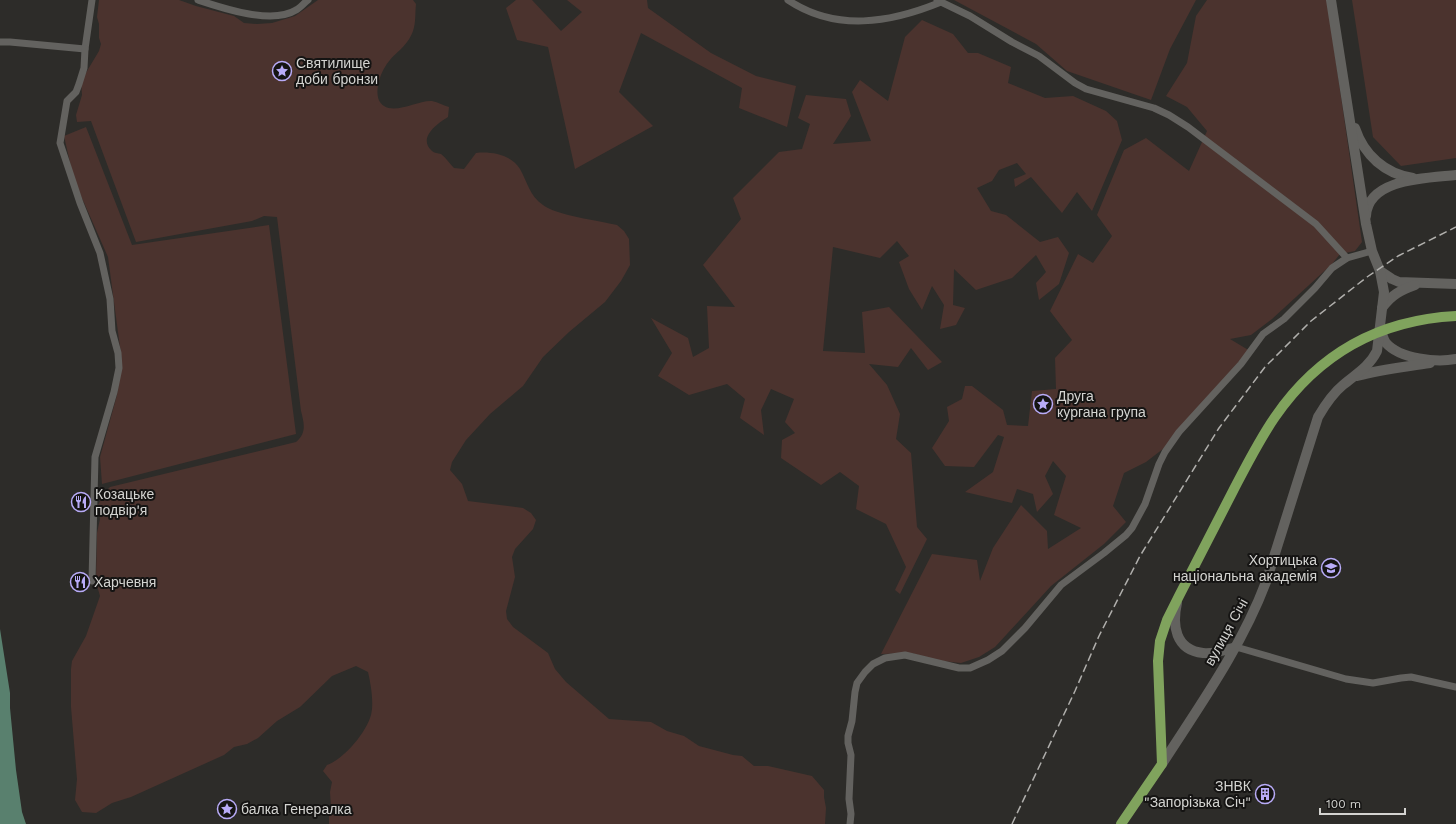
<svg xmlns="http://www.w3.org/2000/svg" width="1456" height="824" viewBox="0 0 1456 824" font-family="'Work Sans',sans-serif">
	<style>
		.green { fill: #4b332e }
		.water { fill: #59806e }
		.lines { fill: none; stroke-linecap: round; stroke-linejoin: round }
		.street { stroke: #63625f; stroke-width: 7 }
		.secondary { stroke: #63625f; stroke-width: 10 }
		.primary { stroke: #80a35d; stroke-width: 10 }
		.rail { stroke: #b0afac; stroke-width: 1.5; stroke-dasharray: 8 4; stroke-linecap: butt }
		.labels { text-anchor: middle; stroke-width: 4; stroke-linejoin: round; paint-order: stroke }
		.poi-label { font-size: 14px; fill: #d4d4d1; stroke: #151413; text-anchor: start }
		.street-label { font-size: 14px; fill: #d4d4d1; stroke: #151413 }
	</style>
	<rect width="100%" height="100%" fill="#2d2c29"/>
	<g class="green">
		<path d="M99,0H179L196,6L234,16L244,23L257,24L272,23L295,16L318,0H413L416,4C415,12 416,23 413,31C407,48 393,53 385,67C379,76 372,99 384,106C397,114 418,100 432,101C438,102 444,106 449,107L448,117C438,123 417,138 432,151C434,153 438,153 441,154C446,158 450,164 454,168L464,169L476,153C491,151 512,155 520,169C528,183 529,195 543,205C555,215 600,221 617,225L624,231L629,239L630,265L621,281L605,302L569,332L543,357L523,386L490,414L466,440L452,462L450,470L462,484L468,501L523,508L531,513L536,520L533,529L515,549L512,557L515,577L506,611L507,619L513,627L548,653L555,669L566,682L609,719L651,722L667,731L684,736L699,746L733,755L742,756L754,766H768L812,776L824,790V797L826,808L825,824H329V813L331,807L330,792L332,782L323,771L327,765C344,759 366,733 371,715C374,703 371,685 368,672L356,666L332,676L300,707L277,721L258,738L247,744L234,747L224,755L131,797L112,803L96,813L82,812L75,800L77,779L71,707V669L72,661L86,636L100,596L96,582L97,533L100,519L98,505L105,492L110,487L296,442C307,433 304,423 301,411L277,217L264,216L252,221L136,242L91,121L77,122L76,115L82,95L81,81L99,51L101,44L99,38V24L97,17Z"/>
		<path d="M516,0H532L561,31L582,12L567,0H647L648,8L711,53L756,76L796,86L787,127L739,108L742,88L641,33L619,92L653,126L575,169L548,47L517,40L506,8Z"/>
		<path d="M954,0H1196L1170,49L1151,100L1067,71L1036,44Z"/>
		<path d="M1207,0H1327L1362,242L1355,251L1340,254L1332,264L1272,319L1251,335L1230,339L1250,351L1172,442L1146,462L1124,473L1113,506L1126,522L1104,544L1051,586L995,647L979,657L961,663L933,660L912,653L881,654L932,554L977,560L980,581L993,548L1021,505L1047,531L1048,549L1081,528L1054,515L1066,476L1053,461L1045,476L1053,494L1037,512L1033,494L1017,489L1012,503L965,492L993,472L1004,437L998,435L974,467L945,466L932,448L949,421L947,407L962,399L965,386H972L1003,410L1007,425L1028,426L1032,391L1056,389L1055,358L1072,340L1050,311L1078,254L1093,263L1112,236L1097,215L1124,150L1146,138L1189,171L1207,131L1187,107L1166,96L1187,63L1196,16Z"/>
		<path d="M1352,0H1456V158L1401,166L1373,137Z"/>
		<path d="M922,20L953,34L968,53H978L1011,67L1008,83L1045,98L1073,96L1106,111L1117,121L1122,140L1092,211L1077,192L1062,213L1031,177L1015,187L1014,179L1026,174L1017,163L999,170L992,181L977,188L991,211L1006,215L1040,242L1058,237L1069,253L1059,284L1039,300L1036,283L1046,272L1036,255L1012,278L976,290L954,269L953,305L965,308L956,325L940,329L944,305L932,286L922,310L909,289L899,262L909,256L897,241L880,258L833,247L823,351L865,353L862,312L889,307L942,362L928,370L911,348L898,367L869,364L887,385L900,414L896,439L911,453L917,527L927,539L900,594L895,590L906,567L886,524L856,509L859,486L840,472L821,485L781,458L782,440L795,433L785,422L794,399L771,389L761,410L764,435L740,418L745,399L727,384L689,395L658,376L672,353L651,318L688,338L693,357L709,348L707,306L735,307L703,265L741,219L733,198L779,152L802,149L810,124L798,118L806,95L846,99L851,116L833,144L871,141L852,92L860,80L888,101L905,37Z"/>
		<path d="M86,127L132,245L269,225L296,434L102,484L100,457L117,395L122,362L108,257L74,180L64,136Z"/>
	</g>
	<path class="water" d="M0,629L10,693V708L16,770L22,812L26,824H0Z"/>
	<g class="lines">
		<g class="street">
			<path d="M198,0C222,8 272,25 296,10C300,8 304,3 308,0"/>
			<path d="M788,0C836,32 890,23 941,2"/>
			<path d="M937,0L970,16L1012,42L1039,56L1075,83L1086,89L1154,108L1169,115L1188,127L1316,224L1347,258"/>
			<path d="M0,42H10L85,49L92,0"/>
			<path d="M85,49L84,68L79,84L76,92L67,101L60,143L80,203L100,253L110,299L112,331L118,353L119,368L114,392L95,457L92,581"/>
			<path d="M1236,647L1346,679L1373,683L1401,678L1411,677L1456,687"/>
			<path d="M850,824L851,814L849,799L851,755L848,743V736L852,721L855,692L857,683L865,672L873,664L885,658L905,655L959,668H970L988,660L1002,651L1025,628L1061,585L1104,553L1126,535L1132,528L1145,504L1159,464L1165,452L1179,432L1241,364L1263,334L1284,319L1315,288L1332,268L1347,258L1372,251"/>
		</g>
		<g class="secondary">
			<path d="M1355,128C1364,155 1385,174 1413,178"/>
			<path d="M1366,216C1368,178 1428,178 1456,175"/>
			<path d="M1380,271L1392,279L1399,282L1456,284"/>
			<path d="M1382,308C1391,295 1401,290 1415,285"/>
			<path d="M1380,328C1382,333 1383,339 1386,343C1400,359 1437,363 1456,359"/>
			<path d="M1357,376C1381,369 1405,367 1430,363"/>
			<path d="M1177,603C1172,625 1175,650 1203,653C1214,654 1226,650 1236,647"/>
			<path d="M1162,764C1200,705 1241,648 1266,582L1318,417C1325,405 1332,394 1343,385C1356,374 1369,367 1377,351L1384,292L1380,271L1372,251L1366,224L1331,0"/>
		</g>
		<path class="primary" d="M1121,824L1162,764L1158,661L1160,641L1167,620L1179,596C1197,561 1215,526 1233,491C1246,466 1259,440 1275,417C1319,353 1379,320 1456,316"/>
		<path class="rail" d="M1012,824L1075,691L1099,636L1140,556L1219,428L1265,367L1311,321L1367,277L1398,256L1456,227"/>
	</g>
	<defs>
		<symbol id="sight-ring" viewBox="-11 -11 22 22"><circle r="9.5" fill="#151413" stroke="#b8abf7" stroke-width="1.5"/><path d="M0-6L1.8-2.2L6-1.7L2.9 1.2L3.7 5.4L0 3.3L-3.7 5.4L-2.9 1.2L-6-1.7L-1.8-2.2Z" fill="#b8abf7"/></symbol>
		<symbol id="restaurant-ring" viewBox="-11 -11 22 22"><circle r="9.5" fill="#151413" stroke="#b8abf7" stroke-width="1.5"/><path d="M-5-6h1v4h1v-4h1v4h1v-4h1v5L-1.5 .5V6h-2V.5L-5-1ZM5-6V6H3V1.5H1.5Q1.5-4 5-6Z" fill="#b8abf7"/></symbol>
		<symbol id="school-ring" viewBox="-11 -11 22 22"><circle r="9.5" fill="#151413" stroke="#b8abf7" stroke-width="1.5"/><path d="M0-5L7-2L0 1L-7-2ZM-4 1L0 2.5L4 1V4Q0 6-4 4Z" fill="#b8abf7"/></symbol>
		<symbol id="building-ring" viewBox="-11 -11 22 22"><circle r="9.5" fill="#151413" stroke="#b8abf7" stroke-width="1.5"/><path d="M-4-6H4V6H1V3H-1V6H-4ZM-2.5-4.3h1.7v1.8h-1.7ZM.8-4.3h1.7v1.8H.8ZM-2.5-1h1.7V.8h-1.7ZM.8-1h1.7V.8H.8Z" fill="#b8abf7"/></symbol>
	</defs>
	<g fill-rule="evenodd">
		<use href="#sight-ring" x="271" y="60" width="22" height="22"/>
		<use href="#sight-ring" x="1032" y="393" width="22" height="22"/>
		<use href="#restaurant-ring" x="70" y="491" width="22" height="22"/>
		<use href="#school-ring" x="1320" y="557" width="22" height="22"/>
		<use href="#restaurant-ring" x="69" y="571" width="22" height="22"/>
		<use href="#building-ring" x="1254" y="783" width="22" height="22"/>
		<use href="#sight-ring" x="216" y="798" width="22" height="22"/>
	</g>
	<g class="labels">
		<g class="poi-label">
			<text x="296" y="68">Святилище<tspan x="296" dy="16">доби бронзи</tspan></text>
			<text x="1057" y="401">Друга<tspan x="1057" dy="16">кургана група</tspan></text>
			<text x="95" y="499">Козацьке<tspan x="95" dy="16">подвір'я</tspan></text>
			<text x="1317" y="565" text-anchor="end">Хортицька<tspan x="1317" dy="16">національна академія</tspan></text>
			<text x="94" y="587">Харчевня</text>
			<text x="1251" y="791" text-anchor="end">ЗНВК<tspan x="1251" dy="16">"Запорізька Січ"</tspan></text>
			<text x="241" y="814">балка Генералка</text>
		</g>
		<g class="street-label">
			<text transform="translate(1226 632) rotate(-61)" y="5">вулиця Січі</text>
		</g>
	</g>
	<path d="M1320 808v6h85v-6" fill="none" stroke="#d4d4d1" stroke-width="2"/>
	<text x="1326" y="808" font-size="12" fill="#d4d4d1" stroke="#151413" stroke-width="3" paint-order="stroke">100 m</text>
</svg>
